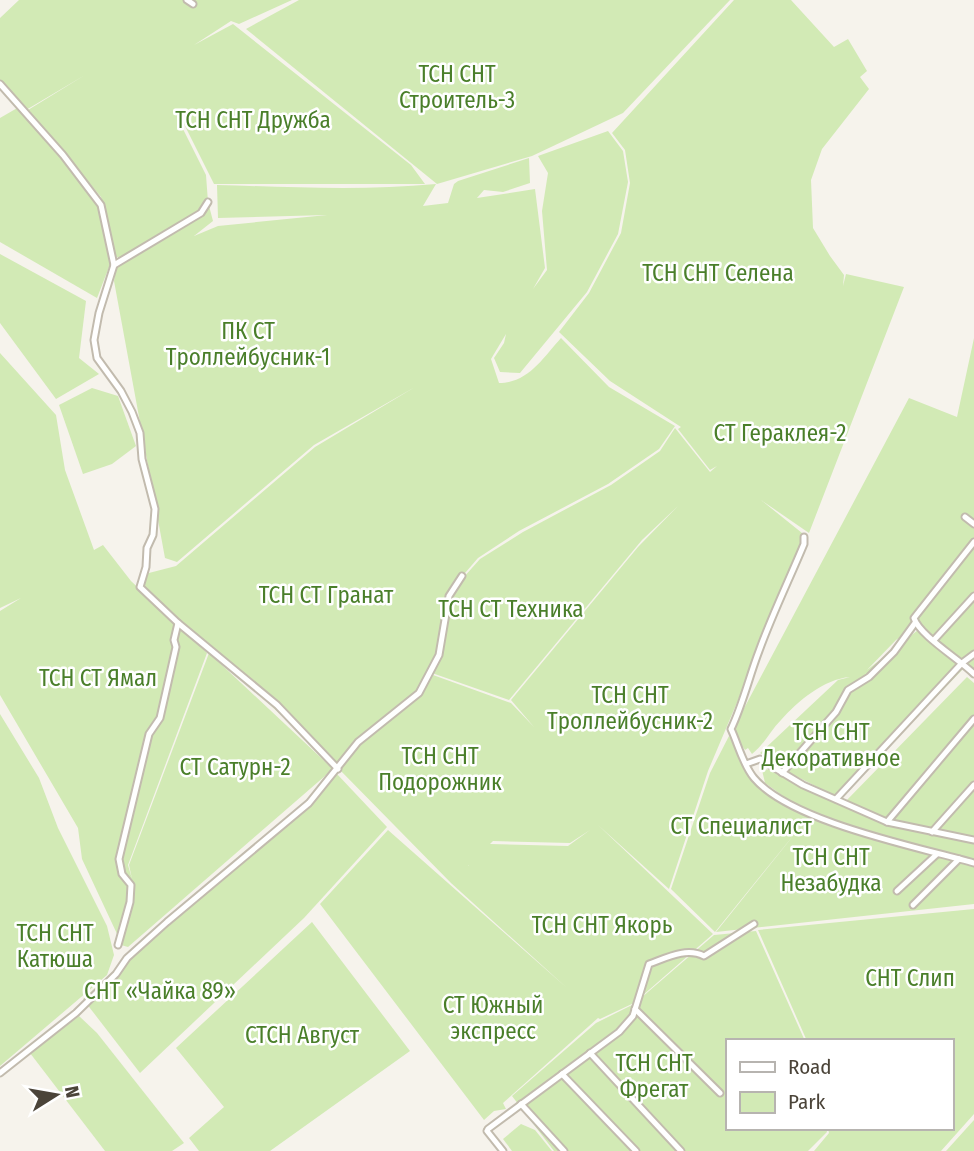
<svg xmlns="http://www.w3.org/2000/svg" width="974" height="1151" viewBox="0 0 974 1151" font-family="'Fira Sans Condensed',sans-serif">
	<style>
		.green { fill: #d2eab5; fill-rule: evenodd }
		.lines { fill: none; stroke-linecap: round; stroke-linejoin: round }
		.minor-casing { stroke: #c2bbae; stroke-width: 9 }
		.minor { stroke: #fff; stroke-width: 5 }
		.labels { text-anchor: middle; stroke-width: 5; stroke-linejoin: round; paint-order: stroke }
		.park-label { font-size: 23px; fill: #4a7f2a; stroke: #fff }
	</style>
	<rect width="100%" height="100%" fill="#f6f3ec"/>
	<g class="green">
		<path d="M19,0H292L239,24L231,21L194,45L233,24L411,165L425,184H214L183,122L180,123L206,175L208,202L213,221L194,236L218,226L327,215L218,218L217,185C290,187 363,191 436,184L423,206L448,203L454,184L458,181L529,158L530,183L503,192L484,190L477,198L535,189L545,268L533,289L547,270L542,211L548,173L538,156L608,131L623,151L628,182L618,234L587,292L520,373L500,372L494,358L504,343L506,334L491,359L499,383C528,383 543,358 561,338L609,387L675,426L659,449L608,484L519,531L478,558L447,594L437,655L418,692L357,741L337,767L142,586L145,574L176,566L315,447L415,387L314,445L177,562L165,558L114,281L116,267L128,261L114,256L101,197L28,110L85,75L26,110L0,80V18Z"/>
		<path d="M299,0H730L623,113L532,156L437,184L246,29Z"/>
		<path d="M734,0H791L834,47L848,39L867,71L860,77L869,89L822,149L811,180L813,228L830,256L844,275L843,286L846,274L904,287L809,533L761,500L807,537L708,771L669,889L598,825L713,934L634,1003L600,1019L598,1018L503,1103L506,1109L494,1111L484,1120L320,904L388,830L567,988L451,883L339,769L358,743L422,693L433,675L511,703L534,727L511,700L638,547L678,506L642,540L509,700L432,673L450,597L463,578L480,559L523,532L611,485L660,451L675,428L710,472L717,466L710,470L678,429L681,427L610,381L559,332L589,293L621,233L630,183L625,150L612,133ZM590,830L568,846L490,844L468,866L493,841L570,843Z"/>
		<path d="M19,107L97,203L111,262L97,298L0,242V118Z"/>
		<path d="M0,254L86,301L79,358L99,374L56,399L0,323Z"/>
		<path d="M974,338V672L920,624L896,640L867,670L918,630L964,668L839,798L788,772L760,753L838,680L850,677C824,679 798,701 781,720C770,731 764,745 752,754L748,748L745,750L732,731L909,398L957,417Z"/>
		<path d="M0,353L56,415L65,470L94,550L103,545L131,581L207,653L128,865L132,879L129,865L209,653L333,769L128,947L121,945L132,903L135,884L118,936L82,859L78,828L0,695V611L21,598L0,608Z"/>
		<path d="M92,388L118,396L136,446L112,464L83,474L59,405Z"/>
		<path d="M967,677L974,683V904L716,932L801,826L715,932L671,889L710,773L729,736L750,778L801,809L765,783L762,770L771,769L845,802Z"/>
		<path d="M0,714L39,778L58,828L107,926L114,955L107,975L0,1066Z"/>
		<path d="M337,774L387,827L304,918L140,1073L83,999Z"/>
		<path d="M974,909V1114L941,1151H814L829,1133L828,1128H951V1041H807L758,930Z"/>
		<path d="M312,922L410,1051L270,1151H199L189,1138L224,1107L176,1048Z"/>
		<path d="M756,931L805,1041H727V1128H826L827,1132L808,1151H554L512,1096L596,1023L634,1004L714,935Z"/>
		<path d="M79,1016L97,1033L184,1143L172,1151H105L30,1053Z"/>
		<path d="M974,1120V1151H946Z"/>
		<path d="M521,1124L535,1130L552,1151H512L503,1139Z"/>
	</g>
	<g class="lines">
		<defs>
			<g id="minor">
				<path d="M187,0L193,4"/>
				<path d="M0,84L63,155L101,205L114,265L99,313L94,340L97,358L121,391L132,412L140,433L142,459L155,509L153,535L147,548L146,567L140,587L178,623L277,705L338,769"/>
				<path d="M114,265L201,213L208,202"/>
				<path d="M965,517L974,524"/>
				<path d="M804,537V544C789,580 772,615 759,651C749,677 743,704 731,729C738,744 743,765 754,778C791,822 918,847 974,863"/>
				<path d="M974,542L914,618C919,635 959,659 974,674"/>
				<path d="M934,640L974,596"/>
				<path d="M746,764L760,759L803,785L887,822L974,840"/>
				<path d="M782,773L836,712L848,690L869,677L894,652L915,623"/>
				<path d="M836,799L962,663L974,654"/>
				<path d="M887,822L974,719"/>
				<path d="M932,832L974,785"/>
				<path d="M897,891L937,854"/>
				<path d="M913,905L959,859"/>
				<path d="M118,945L130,902L131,885L122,874L119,859L149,734L160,718L176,647L174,640L178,623"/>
				<path d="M635,1009L720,1093"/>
				<path d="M590,1053L681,1151"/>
				<path d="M0,1073L76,1013L116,974L127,958L167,922L309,803L358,742L419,693L439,655L449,596L462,576"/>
				<path d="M562,1074L636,1151"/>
				<path d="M521,1104L564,1151"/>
				<path d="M488,1129L619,1032L633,1016L649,964C666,958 686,947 704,956L754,924"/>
				<path d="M487,1131L503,1151"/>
			</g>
		</defs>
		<use href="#minor" class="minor-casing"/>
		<use href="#minor" class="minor"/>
	</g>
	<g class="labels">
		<g class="park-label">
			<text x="457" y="82">ТСН СНТ<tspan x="457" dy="26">Строитель-3</tspan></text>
			<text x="253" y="128">ТСН СНТ Дружба</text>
			<text x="718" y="281">ТСН СНТ Селена</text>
			<text x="248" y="339">ПК СТ<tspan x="248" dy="26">Троллейбусник-1</tspan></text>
			<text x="780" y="441">СТ Гераклея-2</text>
			<text x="326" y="603">ТСН СТ Гранат</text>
			<text x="511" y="617">ТСН СТ Техника</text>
			<text x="98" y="686">ТСН СТ Ямал</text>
			<text x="630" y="703">ТСН СНТ<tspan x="630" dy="26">Троллейбусник-2</tspan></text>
			<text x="831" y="740">ТСН СНТ<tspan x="831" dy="26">Декоративное</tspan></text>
			<text x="440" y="764">ТСН СНТ<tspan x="440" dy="26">Подорожник</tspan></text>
			<text x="235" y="775">СТ Сатурн-2</text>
			<text x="741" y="834">СТ Специалист</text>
			<text x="831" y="865">ТСН СНТ<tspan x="831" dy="26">Незабудка</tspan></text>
			<text x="602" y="933">ТСН СНТ Якорь</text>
			<text x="55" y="941">ТСН СНТ<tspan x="55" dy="26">Катюша</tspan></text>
			<text x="910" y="986">СНТ Слип</text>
			<text x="160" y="999">СНТ «Чайка 89»</text>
			<text x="493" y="1013">СТ Южный<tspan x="493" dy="26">экспресс</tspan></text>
			<text x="302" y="1043">СТСН Август</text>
			<text x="654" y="1071">ТСН СНТ<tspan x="654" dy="26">Фрегат</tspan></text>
		</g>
	</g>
	<rect x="726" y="1039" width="228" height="91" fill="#ffffff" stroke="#b7b4b0" stroke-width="2"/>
	<rect x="740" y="1062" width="35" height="10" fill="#ffffff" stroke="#b7b4b0" stroke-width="2"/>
	<text x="788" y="1074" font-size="21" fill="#4b4439">Road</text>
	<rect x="740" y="1092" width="35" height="21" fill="#d2eab5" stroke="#b7b4b0" stroke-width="2"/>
	<text x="788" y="1109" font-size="21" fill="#4b4439">Park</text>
	<g transform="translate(56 1095) rotate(79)" stroke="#ffffff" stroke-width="5" paint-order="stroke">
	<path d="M0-5L12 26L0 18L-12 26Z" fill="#4b4439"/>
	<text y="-10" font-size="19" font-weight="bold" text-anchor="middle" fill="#4b4439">N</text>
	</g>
</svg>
